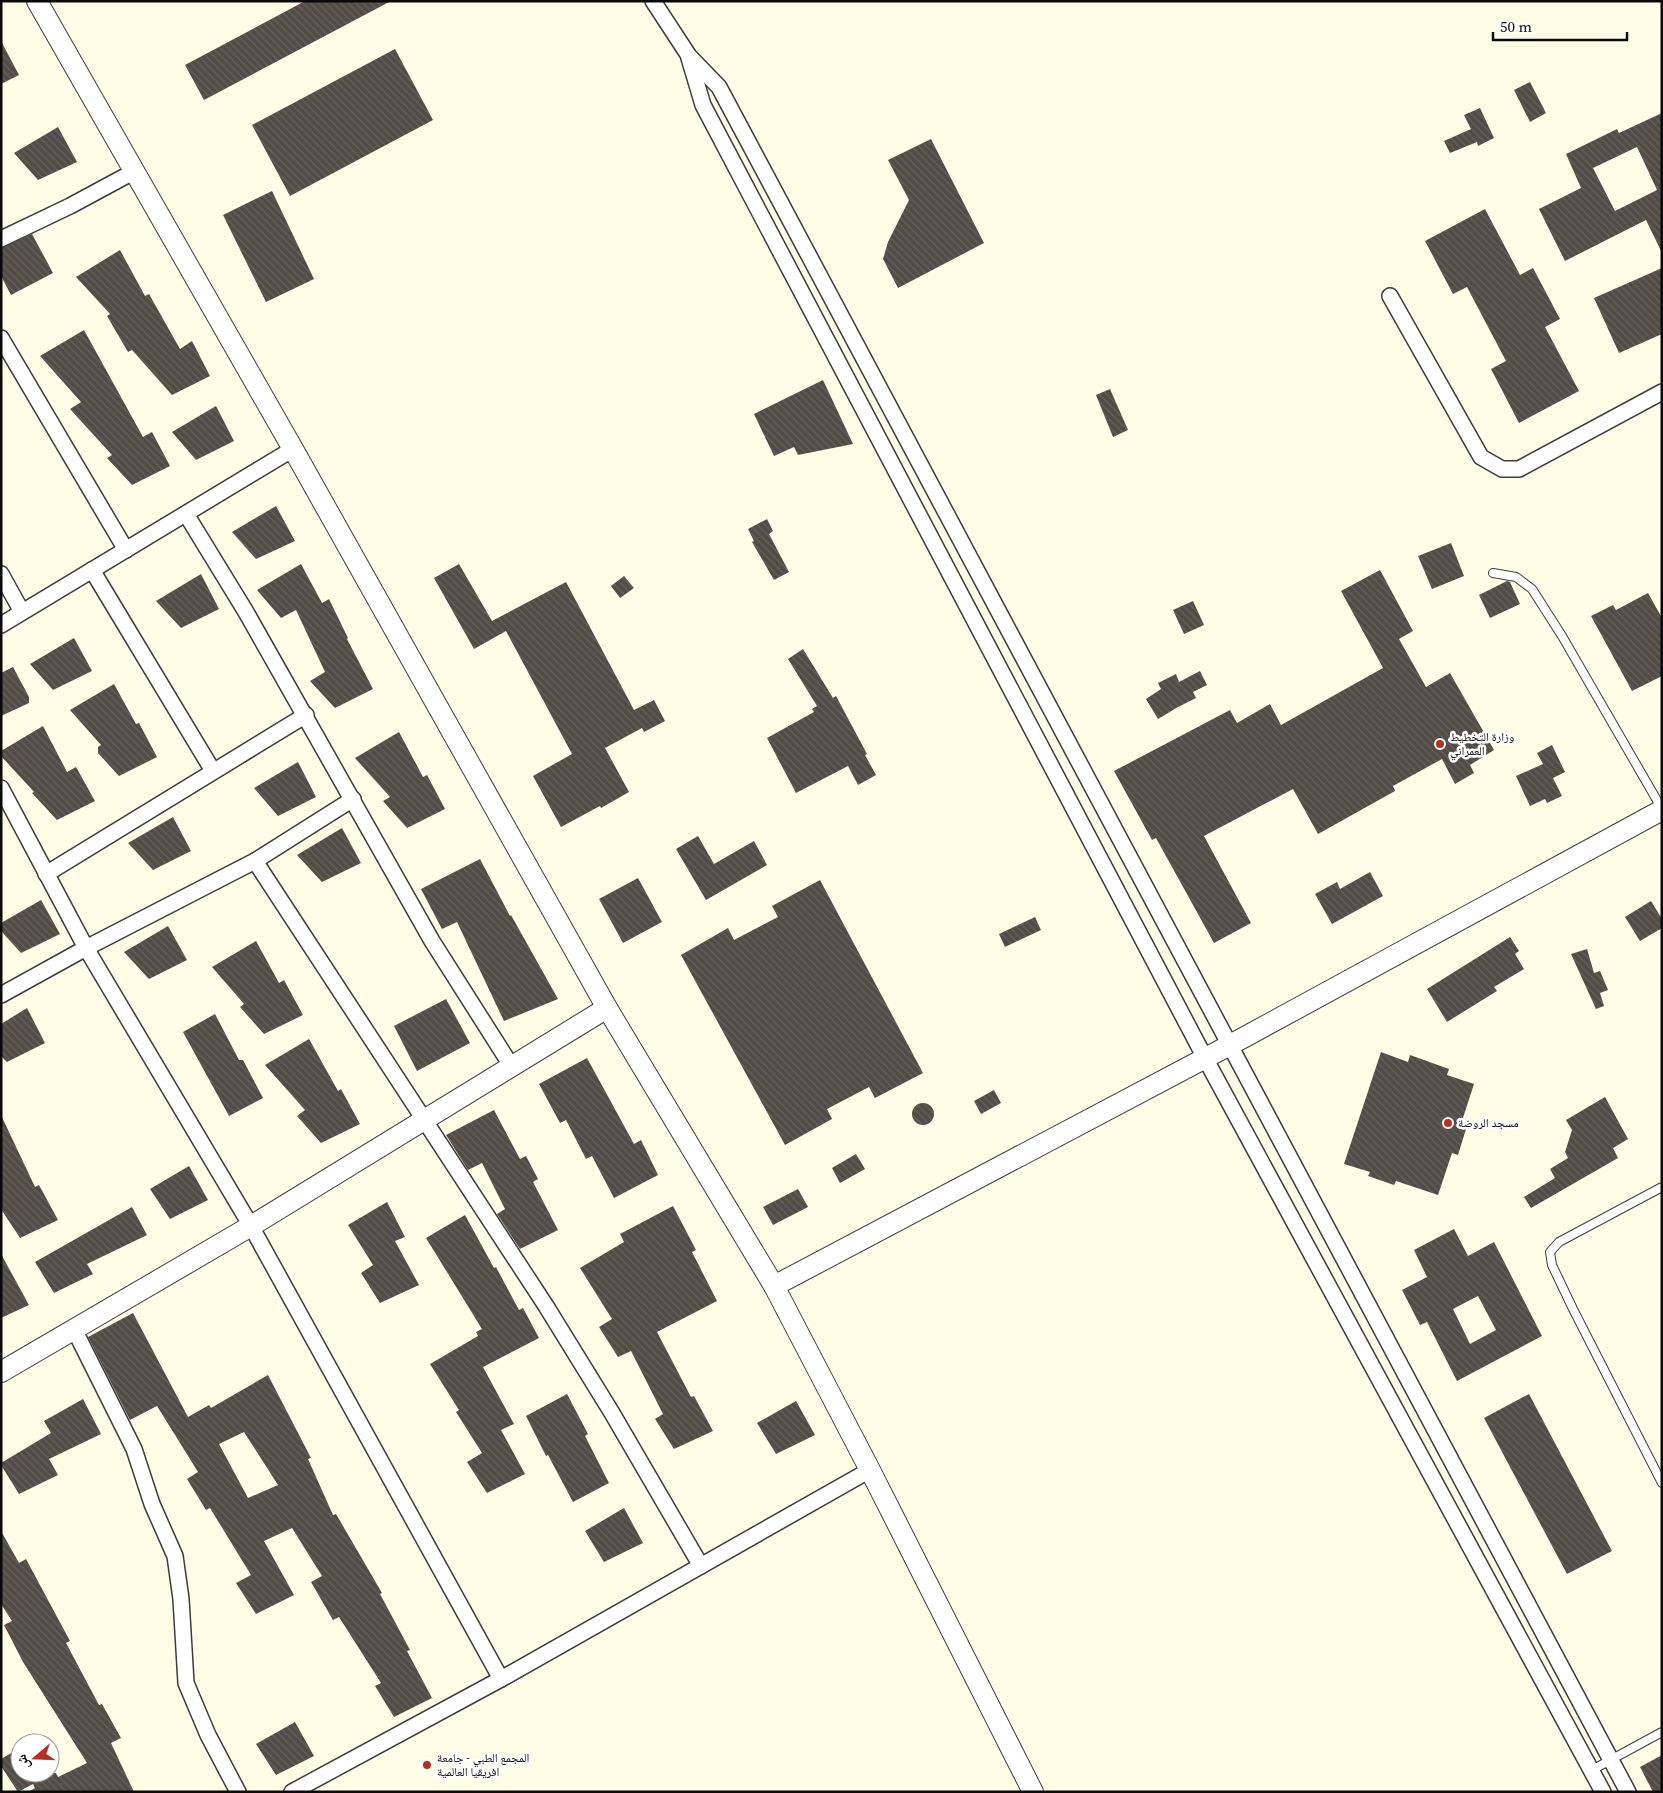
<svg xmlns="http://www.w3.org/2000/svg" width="1663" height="1793" viewBox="0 0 1663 1793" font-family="'Source Serif 4','Noto Naskh Arabic',serif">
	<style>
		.building { fill: url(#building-back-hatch); fill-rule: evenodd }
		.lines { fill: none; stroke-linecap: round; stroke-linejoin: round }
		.service-casing { stroke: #3c3c3c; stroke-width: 10 }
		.minor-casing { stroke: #3c3c3c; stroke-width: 18 }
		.tertiary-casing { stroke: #3c3c3c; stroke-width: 22 }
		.service { stroke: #fff; stroke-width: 8 }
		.minor { stroke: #fff; stroke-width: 15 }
		.tertiary { stroke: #fff; stroke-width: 20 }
		.poi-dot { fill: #b82e23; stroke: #fff; stroke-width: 2 }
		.labels { text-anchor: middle; stroke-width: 5; stroke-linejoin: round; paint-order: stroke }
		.poi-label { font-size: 12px; fill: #090909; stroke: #fff; text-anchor: start }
	</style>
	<defs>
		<pattern id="building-back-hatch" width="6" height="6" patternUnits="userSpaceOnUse" patternTransform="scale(1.25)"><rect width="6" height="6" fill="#524c46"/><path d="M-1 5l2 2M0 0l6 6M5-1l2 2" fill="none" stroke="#66615c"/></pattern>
	</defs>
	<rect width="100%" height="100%" fill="#fffde6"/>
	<g class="building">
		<path d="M305,1H391L204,100L185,65Z"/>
		<path d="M1,41L19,75L1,84Z"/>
		<path d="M395,49L433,120L290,196L252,125Z"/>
		<path d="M1530,82L1546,113L1530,122L1514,90Z"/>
		<path d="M1480,108L1494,138L1478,146L1477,142L1450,153L1444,141L1471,129L1464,115Z"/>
		<path d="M1662,113V253L1646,220L1565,261L1539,209L1581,188L1566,154L1617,129L1619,133ZM1637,147L1657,190L1615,211L1593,168Z"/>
		<path d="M58,127L77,162L38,180L14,153Z"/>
		<path d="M931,139L984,243L898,288L883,259L888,242L909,200L888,160Z"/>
		<path d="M272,191L314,279L266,302L223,215Z"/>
		<path d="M1485,209L1520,275L1533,268L1560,319L1545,327L1579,391L1519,423L1491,369L1506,361L1467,287L1453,294L1425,241Z"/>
		<path d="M32,234L53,273L11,295L1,276V248Z"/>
		<path d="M120,250L145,296L149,294L180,349L192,341L210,376L172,395L132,350L128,352L107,316L110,314L76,277Z"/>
		<path d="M1662,268V334L1619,353L1594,298Z"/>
		<path d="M84,330L143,437L152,432L170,466L132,485L107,458L112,455L70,409L81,402L40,356Z"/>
		<path d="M823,380L853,444L798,455L794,447L774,456L754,414Z"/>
		<path d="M1110,389L1128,430L1113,437L1096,395Z"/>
		<path d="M216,406L234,441L196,460L172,432Z"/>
		<path d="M276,506L295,541L256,559L232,532Z"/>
		<path d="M767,519L773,531L769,534L789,572L774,580L752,542L754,541L748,529Z"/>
		<path d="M1451,543L1464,576L1432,589L1418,556Z"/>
		<path d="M301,564L322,603L329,599L348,638L347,639L373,689L335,708L310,681L325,672L296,610L281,618L257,590Z"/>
		<path d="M459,564L492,621L566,582L634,710L654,700L665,721L644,732L642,728L605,748L629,792L601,808L600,806L561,827L533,776L572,754L506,631L474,649L434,578Z"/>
		<path d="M1380,570L1413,631L1399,639L1426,687L1450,673L1494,750L1470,765L1474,773L1455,784L1442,759L1393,786L1395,791L1318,834L1293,789L1204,836L1251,923L1214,943L1156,838L1152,840L1114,771L1230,710L1237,723L1270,704L1281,725L1383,668L1341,591Z"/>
		<path d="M201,574L219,609L181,628L156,601Z"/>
		<path d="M624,576L634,588L620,598L611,586Z"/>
		<path d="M1507,581L1510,582L1520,604L1490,618L1479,595Z"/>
		<path d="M1648,593L1662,618V676L1632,691L1591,616L1613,605L1616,610Z"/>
		<path d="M1193,601L1204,625L1184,634L1173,610Z"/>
		<path d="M74,638L92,671L53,690L30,664Z"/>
		<path d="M803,649L833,698L836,696L867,754L865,755L876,775L858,785L848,766L796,793L767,738L814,712L812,709L817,706L788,659Z"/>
		<path d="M13,667L29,697V703L1,716V673Z"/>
		<path d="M1200,671L1207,685L1193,692L1196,698L1178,707L1158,719L1146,699L1161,689L1158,683L1176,674L1179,682Z"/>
		<path d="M114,684L136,724L139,723L157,757L119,776L98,753V747L101,745L70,710Z"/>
		<path d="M43,726L67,772L76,767L95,801L57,820L32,793L34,792L1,756V751Z"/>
		<path d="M399,732L423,777L427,775L445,809L407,828L383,801L390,797L355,758Z"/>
		<path d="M1552,745L1565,772L1553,778L1562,796L1547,803L1545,799L1530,806L1516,776L1543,764L1537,753Z"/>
		<path d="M298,762L316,797L278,816L254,788Z"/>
		<path d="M173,817L191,851L153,870L128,843Z"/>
		<path d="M342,828L361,863L322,882L297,855Z"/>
		<path d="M698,836L714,864L754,841L767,865L706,900L676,849Z"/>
		<path d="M480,859L510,916L511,915L558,999L504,1021L457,922L442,929L421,889Z"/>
		<path d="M1370,872L1383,896L1332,924L1315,894L1337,882L1340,889Z"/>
		<path d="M638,878L662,922L623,943L599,899Z"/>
		<path d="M820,880L923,1073L875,1098L869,1087L827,1109L832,1119L785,1145L681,955L728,928L734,940L778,917L772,906Z"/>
		<path d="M41,900L60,934L21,953L1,931V923Z"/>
		<path d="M1651,901L1662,919V928L1640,941L1625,917Z"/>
		<path d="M1035,917L1041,930L1005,947L999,934Z"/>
		<path d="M168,926L187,960L149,979L124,952Z"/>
		<path d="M1510,937L1519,951L1515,954L1524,969L1494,987L1497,991L1447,1022L1427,989Z"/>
		<path d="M256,941L279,983L284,980L303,1015L264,1034L240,1007L244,1004L212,967Z"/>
		<path d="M1587,949L1594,973L1600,971L1608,990L1600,993L1604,1006L1596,1009L1571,954Z"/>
		<path d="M446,999L470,1043L417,1071L394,1026Z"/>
		<path d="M27,1008L45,1043L7,1062L1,1056V1024Z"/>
		<path d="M215,1014L239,1060H243L263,1098L229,1116L183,1032Z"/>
		<path d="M309,1039L338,1091L341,1089L360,1124L321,1143L297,1116L305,1110L265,1065Z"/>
		<path d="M1381,1052L1408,1062L1410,1055L1449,1069L1447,1075L1474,1084L1460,1127L1466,1129L1458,1155L1452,1153L1438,1195L1396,1181L1394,1185L1368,1176L1370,1172L1344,1164Z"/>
		<path d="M587,1058L634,1144L641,1140L658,1175L614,1198L592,1156L586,1159L566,1120L560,1123L539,1084Z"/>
		<path d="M994,1090L1001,1103L981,1114L974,1101Z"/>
		<path d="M1605,1097L1628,1139L1613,1148L1618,1158L1531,1208L1524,1197L1555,1178L1550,1169L1568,1158L1565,1152L1572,1130L1566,1120Z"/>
		<circle cx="923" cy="1114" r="11"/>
		<path d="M494,1110L520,1159L526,1156L538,1179L533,1182L558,1230L520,1249L497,1214L505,1209L482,1163L468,1170L446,1135Z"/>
		<path d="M1,1115L35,1187L39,1185L58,1220L20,1238L1,1209Z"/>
		<path d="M856,1154L865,1169L840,1183L832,1168Z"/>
		<path d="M189,1166L208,1200L170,1219L150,1189Z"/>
		<path d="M798,1189L808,1207L773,1225L763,1207Z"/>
		<path d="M387,1202L405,1237L395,1241L419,1285L380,1303L361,1273L373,1265L348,1225Z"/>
		<path d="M673,1206L696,1250L692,1252L717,1301L657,1332L691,1397L694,1396L713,1431L674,1449L655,1419L663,1414L631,1351L618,1357L599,1327L612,1319L580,1268L624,1242L620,1234Z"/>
		<path d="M132,1207L147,1235L87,1264L93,1274L54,1293L35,1262Z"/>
		<path d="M465,1215L494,1268L496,1267L519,1310L523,1308L539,1338L483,1367L514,1424L501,1430L525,1474L487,1493L467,1462L482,1453L456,1412L459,1410L430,1364L478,1336L476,1332L482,1329L426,1238Z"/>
		<path d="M1454,1229L1468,1256L1494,1242L1542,1336L1457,1381L1427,1322L1420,1325L1402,1290L1427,1277L1414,1250ZM1478,1296L1496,1330L1470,1344L1453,1309Z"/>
		<path d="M1,1254L29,1305L1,1318Z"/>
		<path d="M133,1313L188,1417L209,1405L211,1408L268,1375L311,1458L308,1459L333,1515L336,1514L382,1593L380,1594L410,1650L407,1651L432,1698L394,1717L375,1686L381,1683L339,1617L333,1620L311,1582L322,1576L292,1528L264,1541L294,1595L256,1614L236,1583L251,1575L210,1508L206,1510L187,1479L198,1472L157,1406L130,1420L88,1337ZM244,1432L278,1485L248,1498L219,1444Z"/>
		<path d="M567,1394L588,1434L585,1436L609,1483L573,1502L548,1455L546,1456L526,1416Z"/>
		<path d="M1529,1394L1612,1551L1567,1574L1484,1418Z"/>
		<path d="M83,1399L101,1434L49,1459L58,1475L19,1494L1,1465V1463L51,1433L44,1421Z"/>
		<path d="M796,1401L815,1435L776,1454L757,1423Z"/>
		<path d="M624,1508L643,1543L604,1562L585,1531Z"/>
		<path d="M1,1531L19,1563L26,1559L70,1641L66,1643L99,1705L102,1704L121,1738L111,1743L134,1792H28L35,1788L33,1784L18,1792L1,1766V1759L20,1748V1773H56L58,1777L87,1763L23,1662L4,1625L12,1621L1,1604Z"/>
		<path d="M295,1722L314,1756L276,1775L256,1744Z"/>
		<path d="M1662,1755V1792H1653L1640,1767Z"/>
	</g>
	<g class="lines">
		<defs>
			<g id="service">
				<path d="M1493,573L1516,577L1532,589L1562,636L1662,809"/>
				<path d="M1662,1187L1559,1242L1550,1252L1552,1265L1573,1309L1662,1483"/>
				<path d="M1592,1770L1662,1732"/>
			</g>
			<g id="minor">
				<path d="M653,1L689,56L719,87L1628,1792"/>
				<path d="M689,58L703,105L1205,1058L1603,1792"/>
				<path d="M1,239L70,206L135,171"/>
				<path d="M1390,296L1481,457L1502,469H1519L1662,392"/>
				<path d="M1,338L126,550"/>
				<path d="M186,514L246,612L432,941L512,1067"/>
				<path d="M92,570L213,771"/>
				<path d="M1,574L22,612"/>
				<path d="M1,625L293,449"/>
				<path d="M1,788L86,948L251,1226L501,1679"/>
				<path d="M255,861L546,1306L612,1413L701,1566"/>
				<path d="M46,874L306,715"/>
				<path d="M1,995L86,948L255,861L353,799"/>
				<path d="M74,1329L134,1449L152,1504L175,1556L181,1599L186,1683L208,1735L238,1792"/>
				<path d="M292,1792L501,1679L870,1470"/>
			</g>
			<g id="tertiary">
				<path d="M37,1L293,449L607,1008L774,1286L870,1470L1033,1792"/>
				<path d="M774,1286L1230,1045L1662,810"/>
				<path d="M1,1372L251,1226L607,1008"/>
			</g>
		</defs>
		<use href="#service" class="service-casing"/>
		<use href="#minor" class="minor-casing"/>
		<use href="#tertiary" class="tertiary-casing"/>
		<use href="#service" class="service"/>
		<use href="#minor" class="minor"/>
		<use href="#tertiary" class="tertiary"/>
	</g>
	<g class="poi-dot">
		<circle cx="1440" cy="744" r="5"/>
		<circle cx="1448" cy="1123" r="5"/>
		<circle cx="427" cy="1765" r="5"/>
	</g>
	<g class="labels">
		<g class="poi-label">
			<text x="1450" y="741">وزارة التخطيط<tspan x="1450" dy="14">العمراني</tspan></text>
			<text x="1458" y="1127">مسجد الروضة</text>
			<text x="437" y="1762">المجمع الطبي - جامعة<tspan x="437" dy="14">افريقيا العالمية</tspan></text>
		</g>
	</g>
	<rect width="1663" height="1793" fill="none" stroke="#090909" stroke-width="5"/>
	<g transform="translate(35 1758) rotate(251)"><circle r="24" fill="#ffffff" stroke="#9d9d9d"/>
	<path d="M0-4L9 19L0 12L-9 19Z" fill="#b82e23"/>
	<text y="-8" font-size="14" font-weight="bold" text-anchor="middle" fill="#090909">ش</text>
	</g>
	<path d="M1493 32v8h134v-8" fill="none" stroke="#090909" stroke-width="2.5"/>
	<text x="1500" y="32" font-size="15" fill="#090909" stroke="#ffffff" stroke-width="4" paint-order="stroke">50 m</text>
</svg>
